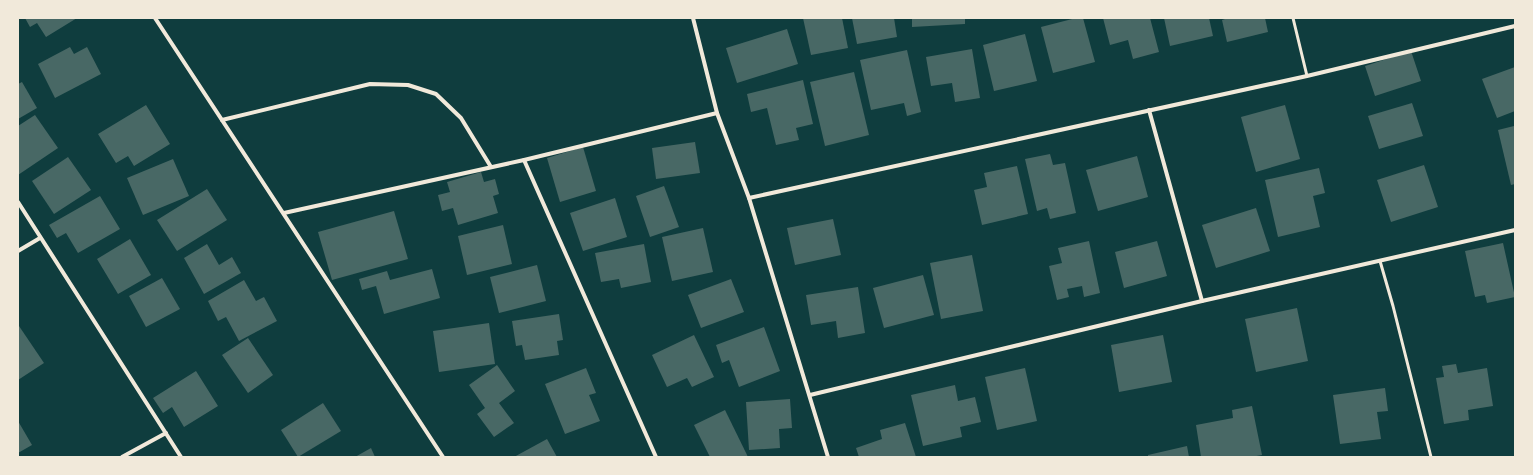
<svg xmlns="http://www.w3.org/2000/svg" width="1533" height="475" viewBox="0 0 1533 475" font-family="'Source Sans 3',sans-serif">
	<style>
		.building { fill: #486865 }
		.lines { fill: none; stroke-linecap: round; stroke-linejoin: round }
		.service { stroke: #f1e9da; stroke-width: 3 }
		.minor { stroke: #f1e9da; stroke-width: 4 }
	</style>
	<rect width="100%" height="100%" fill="#0f3d3e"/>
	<g class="building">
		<path d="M25,18H77L46,37L37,23L30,27Z"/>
		<path d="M803,18H842L848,48L811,55Z"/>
		<path d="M852,18H894L897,37L857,44Z"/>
		<path d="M912,18H965V24L912,27Z"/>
		<path d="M1076,18H1083L1095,62L1053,73L1041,27Z"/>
		<path d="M1103,18H1150L1159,52L1133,59L1128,40L1110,45Z"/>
		<path d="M1164,18H1209L1213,36L1170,46Z"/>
		<path d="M1228,18H1265L1268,32L1227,42L1222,20Z"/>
		<path d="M787,29L798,64L737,83L726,48Z"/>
		<path d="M1025,34L1037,81L994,91L983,45Z"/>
		<path d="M70,47L74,54L87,47L101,74L55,98L38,64Z"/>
		<path d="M972,49L980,98L955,102L952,83L931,86L926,57Z"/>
		<path d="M907,50L921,112L907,116L904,103L871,110L860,60Z"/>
		<path d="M1411,51L1421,81L1375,96L1365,66Z"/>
		<path d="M1515,67V111L1497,118L1482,79Z"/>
		<path d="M854,72L869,135L825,146L810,82Z"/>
		<path d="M803,80L813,124L796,128L799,140L776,145L767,108L751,112L747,94Z"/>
		<path d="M22,82L37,108L18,119V84Z"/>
		<path d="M1412,103L1423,136L1379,149L1368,116Z"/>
		<path d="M146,105L170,144L134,166L128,156L116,163L98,134Z"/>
		<path d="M1285,105L1300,159L1256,172L1241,117Z"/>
		<path d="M35,115L58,148L18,175V126Z"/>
		<path d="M1514,126L1515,184L1511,185L1498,130Z"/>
		<path d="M695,142L700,173L656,179L652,148Z"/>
		<path d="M583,147L596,191L560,202L547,158Z"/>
		<path d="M1050,154L1053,165L1065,163L1076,213L1050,219L1047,208L1037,211L1025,159Z"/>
		<path d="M1137,156L1148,197L1098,211L1086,170Z"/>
		<path d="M68,157L91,190L54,214L32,181Z"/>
		<path d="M173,159L189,196L143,215L127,178Z"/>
		<path d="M1424,165L1438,207L1391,222L1377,180Z"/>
		<path d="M1017,166L1028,214L982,225L974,190L987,187L984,173Z"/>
		<path d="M1319,168L1325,193L1313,196L1320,227L1278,237L1265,180Z"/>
		<path d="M481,172L484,182L495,179L499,194L493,196L498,213L458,225L453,208L442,211L438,195L450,192L447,182Z"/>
		<path d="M664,186L679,227L650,237L636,196Z"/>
		<path d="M207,189L227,220L177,251L157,220Z"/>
		<path d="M100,196L120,229L78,253L66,233L57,238L49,225Z"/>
		<path d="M615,198L627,237L583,251L570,213Z"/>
		<path d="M1256,208L1270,251L1216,268L1202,225Z"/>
		<path d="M394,211L408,259L332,280L318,232Z"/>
		<path d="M833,219L841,255L795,265L787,228Z"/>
		<path d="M503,225L512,264L467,275L458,236Z"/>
		<path d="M703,228L713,272L672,281L662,237Z"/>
		<path d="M130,239L151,275L118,294L97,259Z"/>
		<path d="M1089,241L1100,293L1084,297L1082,286L1067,289L1069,297L1057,300L1049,266L1062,263L1058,248Z"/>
		<path d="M1157,241L1167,276L1124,288L1115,252Z"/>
		<path d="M1503,243L1515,297L1487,303L1485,295L1475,297L1465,251Z"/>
		<path d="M207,244L219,265L232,257L241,273L204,294L184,258Z"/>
		<path d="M644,244L651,282L621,288L619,279L601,282L595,253Z"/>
		<path d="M972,255L983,311L941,319L930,263Z"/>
		<path d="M537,265L546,301L499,313L490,277Z"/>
		<path d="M432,269L440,298L384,314L376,286L362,290L359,279L387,271L390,280Z"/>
		<path d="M923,275L934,315L884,328L873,288Z"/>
		<path d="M162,278L180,309L146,327L129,296Z"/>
		<path d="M731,279L744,312L701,328L688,295Z"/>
		<path d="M244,280L256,301L264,297L277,321L239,341L226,317L218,321L208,301Z"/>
		<path d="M858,287L865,333L838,338L836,321L811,325L806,295Z"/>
		<path d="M1297,308L1308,361L1256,372L1245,319Z"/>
		<path d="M559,314L563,340L557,341L559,355L525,360L522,345L516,346L512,321Z"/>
		<path d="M489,323L495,364L439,372L433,331Z"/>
		<path d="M19,326L44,363L18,380V327Z"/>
		<path d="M764,327L780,371L739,387L729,360L722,363L716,345Z"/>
		<path d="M694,335L714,377L692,387L687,378L667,387L652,355Z"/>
		<path d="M1163,335L1172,382L1119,392L1111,345Z"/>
		<path d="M248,338L273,375L248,393L222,355Z"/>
		<path d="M1456,364L1458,373L1487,368L1493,406L1468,410L1469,420L1444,424L1436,378L1444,377L1442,366Z"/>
		<path d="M497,365L515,391L499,403L514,423L494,437L477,414L485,408L469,385Z"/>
		<path d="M586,368L596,393L589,395L600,421L565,434L545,384Z"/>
		<path d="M1025,368L1037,421L997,430L985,377Z"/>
		<path d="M196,371L218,406L184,427L172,407L163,413L153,398Z"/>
		<path d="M955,385L958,401L975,397L981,422L960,427L962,437L923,446L911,395Z"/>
		<path d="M1385,388L1388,411L1377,412L1381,439L1340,444L1333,395Z"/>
		<path d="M790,399L792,428L779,429L780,448L749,450L746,402Z"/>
		<path d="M323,403L341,431L298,457L281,430Z"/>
		<path d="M1252,406L1262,455L1251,457H1201L1196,425L1233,418L1232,410Z"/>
		<path d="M725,410L748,457H710L694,425Z"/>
		<path d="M18,421L32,445L18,453Z"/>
		<path d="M905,423L916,457H859L856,448L882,439L880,430Z"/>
		<path d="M547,439L557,457H514Z"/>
		<path d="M1187,446L1189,457H1148V455Z"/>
		<path d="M371,448L375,457H355Z"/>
	</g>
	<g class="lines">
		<g class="service">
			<path d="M1293,18L1307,76"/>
			<path d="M1380,261L1393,306L1431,457"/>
		</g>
		<g class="minor">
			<path d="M155,18L443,457"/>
			<path d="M693,18L717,113L749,198L828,457"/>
			<path d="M1149,110L1202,301"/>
			<path d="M222,120L370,84L408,85L436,94L461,118L491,167"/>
			<path d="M524,160L656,457"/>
			<path d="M749,198L1307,76L1515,26"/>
			<path d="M18,202L181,457"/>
			<path d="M284,213L524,160L717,113"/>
			<path d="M18,251L40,238"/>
			<path d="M810,395L1202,301L1515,230"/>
			<path d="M122,457L166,433"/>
		</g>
	</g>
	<rect width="1533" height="475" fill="none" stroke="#f1e9da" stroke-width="38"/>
</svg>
